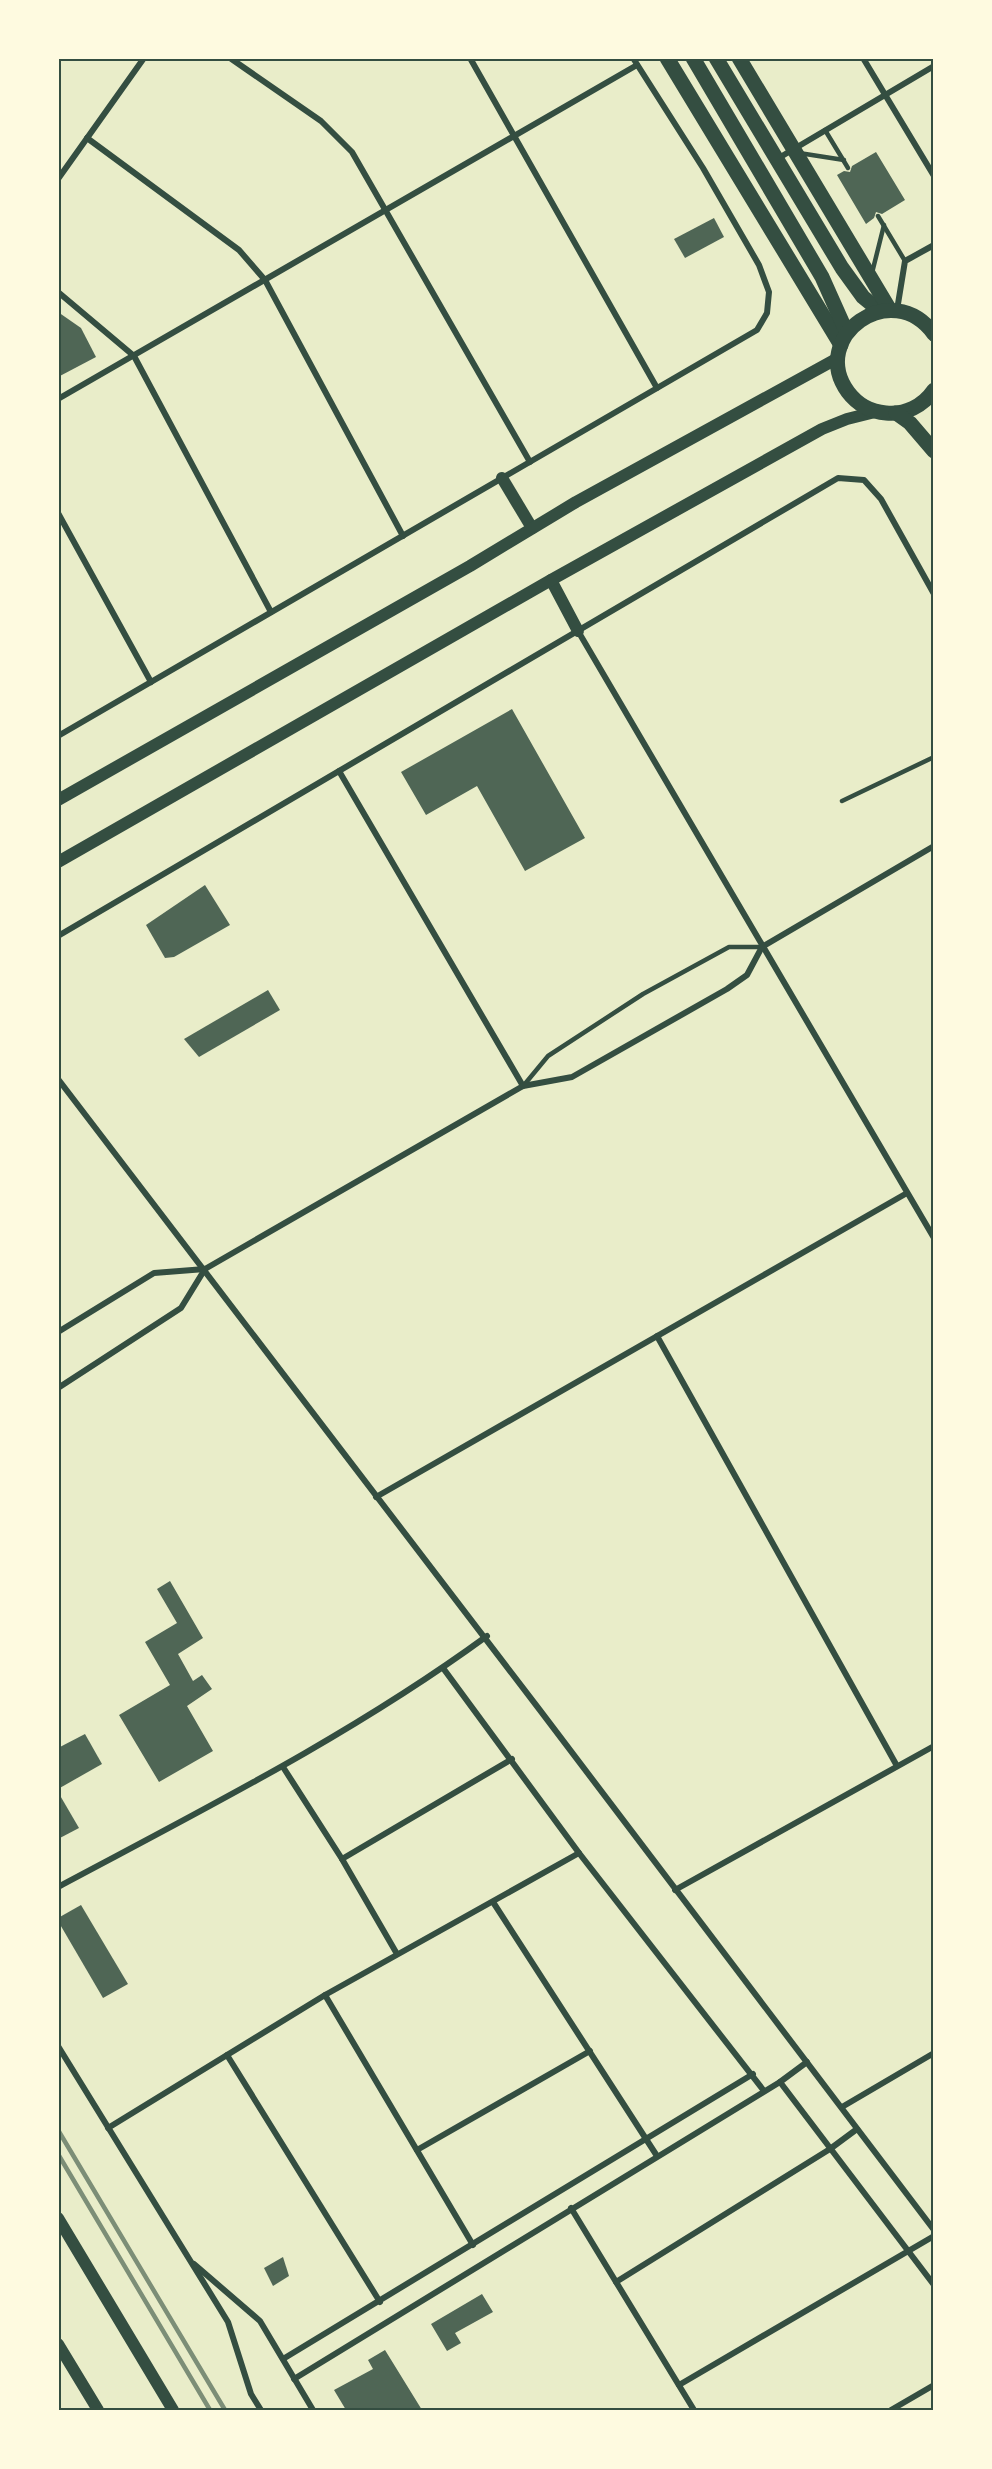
<svg xmlns="http://www.w3.org/2000/svg" width="992" height="2469" viewBox="0 0 992 2469" font-family="'Zilla Slab',serif">
	<style>
		.building { fill: #4f6655 }
		.lines { fill: none; stroke-linecap: round; stroke-linejoin: round }
		.service { stroke: #344e41; stroke-width: 4.5 }
		.minor { stroke: #344e41; stroke-width: 6 }
		.secondary { stroke: #344e41; stroke-width: 12 }
		.primary { stroke: #344e41; stroke-width: 15 }
		.rail { stroke: #7c8e77; stroke-width: 4.5 }
		.neatline { fill: none; stroke: #344e41; stroke-width: 2 }
	</style>
	<rect width="100%" height="100%" fill="#e9edc9"/>
	<g class="building">
		<path d="M876,152L905,200L882,214L876,212L874,218L866,224L837,175L844,171L850,172L852,166Z"/>
		<path d="M714,218L724,237L685,258L674,239Z"/>
		<path d="M58,312L81,328L96,357L58,377Z"/>
		<path d="M512,709L585,838L525,871L477,786L426,815L401,772Z"/>
		<path d="M205,885L230,925L174,957L165,958L146,925Z"/>
		<path d="M268,990L280,1010L199,1057L184,1039Z"/>
		<path d="M170,1581L203,1638L178,1654L193,1681L202,1675L212,1689L187,1706L213,1751L159,1782L119,1715L170,1685L145,1642L177,1623L157,1589Z"/>
		<path d="M85,1734L102,1764L58,1789V1748Z"/>
		<path d="M58,1792L79,1828L58,1839Z"/>
		<path d="M81,1905L128,1984L103,1998L58,1921V1918Z"/>
		<path d="M283,2257L289,2276L273,2286L264,2268Z"/>
		<path d="M482,2294L493,2312L455,2333L461,2343L447,2351L431,2324Z"/>
		<path d="M385,2350L422,2410H346L334,2390L373,2369L368,2360Z"/>
	</g>
	<g class="lines">
		<g class="service">
			<path d="M825,130L848,168"/>
			<path d="M799,153L844,160"/>
			<path d="M878,216L905,261"/>
			<path d="M872,273L884,225"/>
			<path d="M842,801L934,757"/>
			<path d="M524,1085L548,1056L643,994L729,947H762"/>
		</g>
		<g class="minor">
			<path d="M230,58L321,121L352,152L530,462"/>
			<path d="M470,58L657,388"/>
			<path d="M863,58L934,176"/>
			<path d="M87,138L239,250L265,280L403,536"/>
			<path d="M777,159L934,66"/>
			<path d="M58,179L144,58"/>
			<path d="M58,292L134,356L271,612"/>
			<path d="M897,310L905,261L934,245"/>
			<path d="M58,399L637,65"/>
			<path d="M58,513L151,682"/>
			<path d="M578,631L934,1238"/>
			<path d="M58,736L757,330L767,313L769,292L759,265L703,168L633,58"/>
			<path d="M339,771L523,1086"/>
			<path d="M58,936L838,478L864,480L881,499L934,594"/>
			<path d="M58,1079C353,1461 642,1846 934,2230"/>
			<path d="M58,1332L154,1273L205,1269L523,1086L572,1077L727,989L747,975L762,947L934,846"/>
			<path d="M657,1336L897,1766"/>
			<path d="M58,1388L181,1308L205,1269"/>
			<path d="M376,1497L907,1193"/>
			<path d="M443,1668L579,1853L764,2091"/>
			<path d="M283,1767L342,1859L397,1954"/>
			<path d="M342,1859L512,1759"/>
			<path d="M58,1887C204,1809 353,1734 487,1636"/>
			<path d="M675,1890L934,1746"/>
			<path d="M493,1902L657,2156"/>
			<path d="M325,1995L473,2245"/>
			<path d="M58,2046L228,2322L251,2394L261,2410"/>
			<path d="M227,2055L380,2302"/>
			<path d="M780,2082L934,2285"/>
			<path d="M842,2107L934,2053"/>
			<path d="M108,2128L325,1995L579,1853"/>
			<path d="M417,2150L590,2051"/>
			<path d="M571,2208L694,2410"/>
			<path d="M194,2264L260,2321L313,2410"/>
			<path d="M616,2282L830,2149L857,2129"/>
			<path d="M283,2359L753,2074"/>
			<path d="M294,2379L780,2082L807,2062"/>
			<path d="M679,2385L934,2236"/>
			<path d="M891,2410L934,2385"/>
		</g>
		<g class="secondary">
			<path d="M502,478L532,528"/>
			<path d="M551,580L578,631"/>
			<path d="M58,800L470,566L576,502L838,358"/>
			<path d="M58,862L551,580L822,429L847,419L875,412"/>
			<path d="M58,2218L173,2410"/>
			<path d="M58,2344L98,2410"/>
		</g>
		<g class="primary">
			<path d="M667,58L841,345"/>
			<path d="M693,58L822,277L847,333"/>
			<path d="M716,58L842,268L863,297L880,311"/>
			<path d="M739,58L890,310"/>
			<path d="M934,334C892,276 808,337 848,392C857,404 871,412 886,413C905,415 923,406 934,390"/>
			<path d="M896,413L910,423L934,451"/>
		</g>
		<g class="rail">
			<path d="M58,2130L225,2410"/>
			<path d="M58,2154L210,2410"/>
		</g>
	</g>
	<rect width="992" height="2469" fill="none" stroke="#fefae0" stroke-width="120"/>
	<rect x="60" y="60" width="872" height="2349" class="neatline"/>
</svg>
